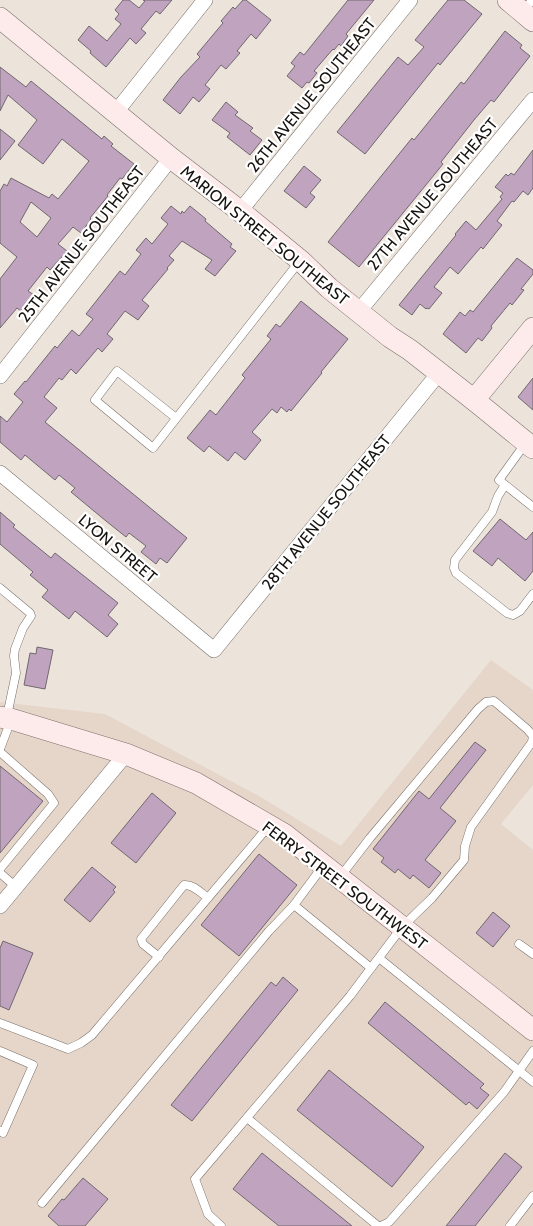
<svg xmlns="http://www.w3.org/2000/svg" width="533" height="1226" viewBox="0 0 533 1226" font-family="Cabin,sans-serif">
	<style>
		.built { fill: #e6d6ca }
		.building { fill: #c0a3bf; stroke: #70686f; fill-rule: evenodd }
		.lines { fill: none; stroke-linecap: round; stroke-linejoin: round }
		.lane-casing { stroke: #79716b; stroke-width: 9 }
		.street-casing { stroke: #79716b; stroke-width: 16 }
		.secondary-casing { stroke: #79716b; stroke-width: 22 }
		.lane { stroke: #fff; stroke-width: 8 }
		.street { stroke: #fff; stroke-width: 15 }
		.secondary { stroke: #fdeaea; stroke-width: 21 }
		.labels { text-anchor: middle; stroke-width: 4.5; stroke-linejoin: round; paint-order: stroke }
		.street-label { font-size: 16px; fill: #15120f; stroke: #fff }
	</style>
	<rect width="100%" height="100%" fill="#ece3db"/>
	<path class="built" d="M491,660L533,690V785L501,824L533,850V1226H0V702L105,714L259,796L341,846Z"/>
	<g class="building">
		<path d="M123,0H129L139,8L145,1L143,0H172L160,14L156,11L141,29L146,33L136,44L130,38L106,67L90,53L91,51L78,40L89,26L107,41L121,24L115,19L119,14L115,10Z"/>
		<path d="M243,0H246L271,20L256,39L251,34L237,51L240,53L226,69L221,65L205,85L210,89L199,102L193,97L180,114L163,100L181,77L200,57L197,54L223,23L221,21L233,7L235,9Z"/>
		<path d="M348,0H374L346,34L348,36L341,46L339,44L334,50L333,49L314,71L317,73L309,83L307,82L302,88L287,76L295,66L291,63L300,52L304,55Z"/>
		<path d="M448,0H464L482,14L440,65L438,63L365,154L337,132L398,57L408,65L424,47L415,40Z"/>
		<path d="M505,31L522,45L520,48L530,56L494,102L491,100L474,120L441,162L443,164L359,267L328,242L412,138L414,140L461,82L464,84Z"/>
		<path d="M0,67L26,87L31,81L102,139L104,136L113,144L111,146L134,164L122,179L120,178L107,195L108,196L90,218L91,219L81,233L73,227L58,244L67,251L50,270L47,267L28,291L34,295L21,311L17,308L0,328V279L17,257L0,243V191L4,184L7,186L11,178L49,198L52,194L58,199L89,161L62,139L43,164L18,145L37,120L8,95L0,111ZM31,202L51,218L37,237L20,222Z"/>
		<path d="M226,102L238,112L235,115L253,128L250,131L262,140L250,155L227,137L230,133L212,120Z"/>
		<path d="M0,129L15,141L0,160Z"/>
		<path d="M533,150V188L528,195L523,191L514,202L512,201L497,221L502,225L483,249L481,247L458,274L450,267L434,287L442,293L429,309L427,308L426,309L420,304L412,315L399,305L456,235L455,234L466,221L476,230L502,199L500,197L503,193L495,187L506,174L508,176L511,173L514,175Z"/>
		<path d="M304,166L321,180L310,193L315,197L306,208L284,191Z"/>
		<path d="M171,206L181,214L182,211L184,213L190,206L206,219L205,221L232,244L230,247L236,251L215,276L205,269L212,260L182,241L169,256L174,260L167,268L168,269L142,300L149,306L138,320L125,311L107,334L113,339L102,352L98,348L76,374L71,369L62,380L59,378L44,397L57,408L45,422L187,538L167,563L160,558L156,564L141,552L146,546L129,533L126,537L106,521L71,492L75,488L59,475L55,480L25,455L21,460L0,442V416L7,422L23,402L14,394L25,381L26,382L55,346L57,348L72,330L79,336L93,319L86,314L120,271L125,275L141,254L136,250L146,238L152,244L168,224L161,218Z"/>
		<path d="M517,258L533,270V274L521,289L524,290L512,305L510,303L491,326L492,328L482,341L478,338L466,353L443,334L460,312L465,316L470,310L473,312Z"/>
		<path d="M301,301L348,339L321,372L322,373L291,411L289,409L287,412L281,407L277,413L272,409L252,432L261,440L245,460L235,452L228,461L209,446L204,452L187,438L210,410L216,415L245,378L242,375L271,339L267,336L276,324L280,327Z"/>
		<path d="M533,378V410L518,397Z"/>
		<path d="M0,512L15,525L13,527L51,558L55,553L118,603L108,615L118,624L107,637L75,611L69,619L42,597L48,590L30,575L33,572L0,544Z"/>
		<path d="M500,519L526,540L533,532V571L525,581L498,558L492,566L473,551Z"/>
		<path d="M37,647L53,650L45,689L24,685L30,653L36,654Z"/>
		<path d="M475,742L486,750L440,808L456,821L425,860L441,873L429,888L413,875L410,879L398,869L395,873L381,862L384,858L373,849L419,791L429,799Z"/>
		<path d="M0,766L43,801L0,853Z"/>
		<path d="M152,793L176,813L136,863L111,843Z"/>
		<path d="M259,854L297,885L239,956L201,925Z"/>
		<path d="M92,867L116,887L113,890L115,892L90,922L64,900Z"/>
		<path d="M493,912L510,926L493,947L476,933Z"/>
		<path d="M3,941L33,953L9,1010L0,1006V948Z"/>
		<path d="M283,977L298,990L192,1121L171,1105L271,982L276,986Z"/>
		<path d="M385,1002L484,1084L480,1088L489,1095L477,1109L469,1102L466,1105L368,1023Z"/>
		<path d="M329,1070L424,1147L392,1187L297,1110Z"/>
		<path d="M262,1153L352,1226H279L233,1189Z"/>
		<path d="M505,1153L522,1167L475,1226H446Z"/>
		<path d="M83,1178L108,1199L85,1226H59L48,1216L62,1199L64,1200Z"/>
	</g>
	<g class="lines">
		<defs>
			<g id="lane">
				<path d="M524,11L532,0"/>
				<path d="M176,418L117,371L95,400L153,448L299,262"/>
				<path d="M525,444L499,480L533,507"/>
				<path d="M505,485L498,496L492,512L455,560L454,568L456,573L507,613L513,615L520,611L533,594"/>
				<path d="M0,588L30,613L31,616L23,628L15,649L14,656L16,673L7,716"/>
				<path d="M0,749L11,720"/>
				<path d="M0,752L48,794L54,803L0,869"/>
				<path d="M323,866L294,905L371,968"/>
				<path d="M0,873L16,887"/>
				<path d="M519,944L533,954"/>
				<path d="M159,957L143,944L141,939L184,885C193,884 201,893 208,898"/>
				<path d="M379,958L533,1082"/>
				<path d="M0,1023L68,1049L81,1043L92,1035L268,827"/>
				<path d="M0,1051L33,1065L3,1133L0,1131"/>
				<path d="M247,1118L378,1226"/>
				<path d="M42,1203L269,931L294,905"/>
				<path d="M221,1226L208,1214L195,1179L350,996L402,927L432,898L464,860L465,846L471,827L532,742L533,736L527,729L494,701L486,702L478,709L370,838L340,877"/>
				<path d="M381,1226L389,1222L504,1092L533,1051"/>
				<path d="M510,1226L533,1196"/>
			</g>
			<g id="street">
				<path d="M116,112L205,0"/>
				<path d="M240,211L410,0"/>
				<path d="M359,311L533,100"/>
				<path d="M0,376L171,158"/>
				<path d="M0,473L214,650L439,373"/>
				<path d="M0,906L126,754"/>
			</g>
			<g id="secondary">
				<path d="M508,0L533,21"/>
				<path d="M0,18L171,158L240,211L301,261L329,288L390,337L410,350L474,400L533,448"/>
				<path d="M474,400L533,328"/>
				<path d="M0,717L11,719L126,754L196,783L284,834L533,1030"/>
			</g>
		</defs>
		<use href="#lane" class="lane-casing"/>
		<use href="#street" class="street-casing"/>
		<use href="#secondary" class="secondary-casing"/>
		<use href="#lane" class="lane"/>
		<use href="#street" class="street"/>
		<use href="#secondary" class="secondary"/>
	</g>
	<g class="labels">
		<g class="street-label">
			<text transform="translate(311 95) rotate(-51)" y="6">26TH AVENUE SOUTHEAST</text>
			<text transform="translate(432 194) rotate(-50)" y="6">27TH AVENUE SOUTHEAST</text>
			<text transform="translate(265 235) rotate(39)" y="6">MARION STREET SOUTHEAST</text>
			<text transform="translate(81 244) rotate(-52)" y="6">25TH AVENUE SOUTHEAST</text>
			<text transform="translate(326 512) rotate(-51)" y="6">28TH AVENUE SOUTHEAST</text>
			<text transform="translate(118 548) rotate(40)" y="6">LYON STREET</text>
			<text transform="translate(345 885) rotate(37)" y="6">FERRY STREET SOUTHWEST</text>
		</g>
	</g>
</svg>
